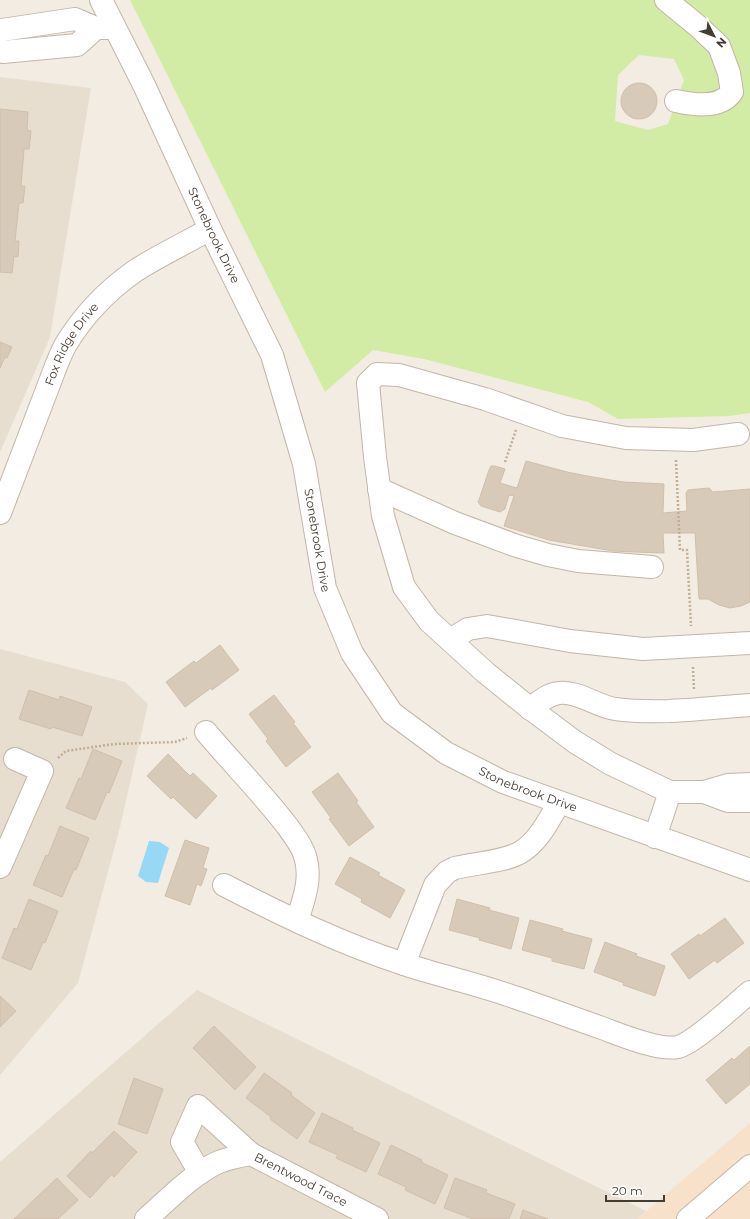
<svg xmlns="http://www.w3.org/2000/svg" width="750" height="1219" viewBox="0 0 750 1219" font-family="Montserrat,sans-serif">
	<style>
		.residential { fill: #e7decf }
		.commercial { fill: #f8e1ca }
		.green { fill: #d2eca6; fill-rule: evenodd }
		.water { fill: #97d8f7 }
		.building { fill: #d8cab9; stroke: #d1bea9 }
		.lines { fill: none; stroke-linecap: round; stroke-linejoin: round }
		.minor-casing { stroke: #c2b6a7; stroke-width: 24 }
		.path { stroke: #c2ae94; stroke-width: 2.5; stroke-dasharray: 2 2; stroke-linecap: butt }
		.minor { stroke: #fff; stroke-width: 22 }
		.labels { text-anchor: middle; stroke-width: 3.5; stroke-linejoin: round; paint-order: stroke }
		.street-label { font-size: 12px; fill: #453c32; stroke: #fff }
	</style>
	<rect width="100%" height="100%" fill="#f3ece2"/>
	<g class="residential">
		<path d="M0,77L91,88L50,337L0,452Z"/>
		<path d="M0,649L125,682L148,704L120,827L78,983L0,1075Z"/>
		<path d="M197,990L646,1211L637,1219H0V1162Z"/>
	</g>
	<path class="commercial" d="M750,1123V1219H637Z"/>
	<path class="green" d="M130,0H750V413L729,416L618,419L588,402L424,359L373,350L325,392ZM639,55L674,59L684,80L668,124L648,130L615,121L618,75Z"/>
	<path class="water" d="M149,841L160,842L169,848L158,883L146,882L138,876Z"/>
	<g class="building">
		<circle cx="639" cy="101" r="18"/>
		<path d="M0,109L28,112L27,130L31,131L29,149H24L21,186H25L23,203H19L15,241H19L18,257L14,256L12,273L0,272Z"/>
		<path d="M0,342L12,347L7,358L5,357L0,368Z"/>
		<path d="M526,461L567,472L587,476L623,482L664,484L663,513L687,511L686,493L688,490L709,488L713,492L750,489V602L741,606L730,608L719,605L708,599H699L695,533H663L664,553L634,552L613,551L549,540L504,526L514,496L509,495L505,509L500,512L481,506L478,502L480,497L489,470L491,466H495L505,469L500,483L517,488Z"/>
		<path d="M220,645L239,670L212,690L211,688L185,707L166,682L194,661L196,663Z"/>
		<path d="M29,690L59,700L60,696L92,707L82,736L52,727L51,729L19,719Z"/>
		<path d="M274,695L295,722L293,723L311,747L286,767L266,741L268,739L249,714Z"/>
		<path d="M93,749L122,761L109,793L107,792L95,820L66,808L79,778L81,779Z"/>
		<path d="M168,754L190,776L193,773L217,796L196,819L173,797L171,799L147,776Z"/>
		<path d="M338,773L358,801L356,802L374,827L349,846L329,819L331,818L312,792Z"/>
		<path d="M60,826L89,838L76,870L74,869L62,897L33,885L46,855L48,856Z"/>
		<path d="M185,840L209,848L203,868L207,869L201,886L197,884L190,905L165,896Z"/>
		<path d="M350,857L380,873L378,875L405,890L390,918L361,902L362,899L335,884Z"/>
		<path d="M29,899L58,911L45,943L43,942L31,970L2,958L14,928L17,929Z"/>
		<path d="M457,899L490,908L489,910L519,918L511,949L479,940L480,938L449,930Z"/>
		<path d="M725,918L744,943L717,963L715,960L689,979L671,954L699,934L700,936Z"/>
		<path d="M530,920L563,929L562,931L592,939L584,969L552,961V958L522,950Z"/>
		<path d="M605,942L637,954L636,956L665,966L655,996L623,985L624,983L594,972Z"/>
		<path d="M0,996L16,1011L0,1027Z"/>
		<path d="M214,1026L256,1067L235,1090L193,1048Z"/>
		<path d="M750,1046V1084L726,1104L706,1080L732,1058L734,1060Z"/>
		<path d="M264,1073L292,1093L291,1095L315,1113L297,1139L270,1119L271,1117L246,1098Z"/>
		<path d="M134,1078L163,1089L147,1134L118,1124Z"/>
		<path d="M322,1113L353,1128L352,1130L380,1143L366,1172L336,1158L338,1155L309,1142Z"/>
		<path d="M114,1131L137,1152L114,1177L112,1174L90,1198L67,1176L91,1151L92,1153Z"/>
		<path d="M391,1145L422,1160L421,1162L448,1175L435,1204L405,1190L406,1187L378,1174Z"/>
		<path d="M57,1178L78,1200L58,1219H14Z"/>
		<path d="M455,1178L487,1190L486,1193L515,1204L509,1219H473L444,1208Z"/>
		<path d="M523,1210L548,1219H520Z"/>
	</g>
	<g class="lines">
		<defs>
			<g id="minor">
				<path id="s1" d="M101,0L144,85L210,229L272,355L304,464L325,588L352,653L392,713L446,753L503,782L750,870"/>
				<path d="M666,0L699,27L719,46L729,73L732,92C720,109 694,105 676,101"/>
				<path d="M0,32L2,30L75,19L96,28H114"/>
				<path d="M0,50L3,52L77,45L96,28"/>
				<path d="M379,489L455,523L517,546L548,555L578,561L652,567"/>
				<path id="s2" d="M0,513L56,366C59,359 62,351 66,344C83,316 108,290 135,271C158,256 186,243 210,229"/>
				<path d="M450,640L468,629L487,626L570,641L643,649L750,643"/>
				<path d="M530,709C539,702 548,694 559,693C579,691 596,706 615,709C660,715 705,708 750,705"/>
				<path d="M206,732C233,764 263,794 288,827C294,836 302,845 305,856C312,878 304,899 297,921"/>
				<path d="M670,792L611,764L575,742L527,706L486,673L429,621L404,587L383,516L375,457L368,383L377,374L399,375L485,399L562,426L626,438L693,440L738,434"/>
				<path d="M704,792L728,801H750"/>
				<path d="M655,837L670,792H704L728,785L750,784"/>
				<path d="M0,867L42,771L15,759"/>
				<path d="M224,885C282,915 342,944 404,964C440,976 478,984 514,997C544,1007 573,1018 602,1028C621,1035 659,1051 678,1047C696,1042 734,1005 750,992"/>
				<path d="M404,964L435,885L447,872L455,868C474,863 505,862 521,852C539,841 548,821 559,803"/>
				<path d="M200,1173L182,1142L198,1106L251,1154"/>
				<path id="s3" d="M146,1219C167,1201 193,1173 219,1162C229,1158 240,1156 251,1154L377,1219"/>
				<path d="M688,1219L750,1166"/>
			</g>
		</defs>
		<use href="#minor" class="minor-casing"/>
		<g class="path">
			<path d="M676,460L680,550H687L691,626"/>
			<path d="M505,462L516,430"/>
			<path d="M693,667L694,690"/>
			<path d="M58,758L66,751L114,744L175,742L187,738"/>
		</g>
		<use href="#minor" class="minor"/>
	</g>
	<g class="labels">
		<g class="street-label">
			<text dy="4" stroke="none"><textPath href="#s1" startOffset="261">Stonebrook Drive</textPath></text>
			<text dy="4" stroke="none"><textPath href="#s2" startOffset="184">Fox Ridge Drive</textPath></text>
			<text dy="4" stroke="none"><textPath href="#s1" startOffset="585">Stonebrook Drive</textPath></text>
			<text dy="4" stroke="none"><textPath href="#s1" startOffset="933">Stonebrook Drive</textPath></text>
			<text dy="4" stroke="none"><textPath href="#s3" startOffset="182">Brentwood Trace</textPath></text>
		</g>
	</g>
	<g transform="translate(714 36) rotate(132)" stroke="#ffffff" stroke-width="3" paint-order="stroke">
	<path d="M0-3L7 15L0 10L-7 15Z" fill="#453c32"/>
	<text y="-6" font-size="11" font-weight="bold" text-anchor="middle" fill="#453c32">N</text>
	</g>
	<path d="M606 1195v6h58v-6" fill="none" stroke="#453c32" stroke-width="2"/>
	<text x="612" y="1195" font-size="12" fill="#453c32" stroke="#ffffff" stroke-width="3" paint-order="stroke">20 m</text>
</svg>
